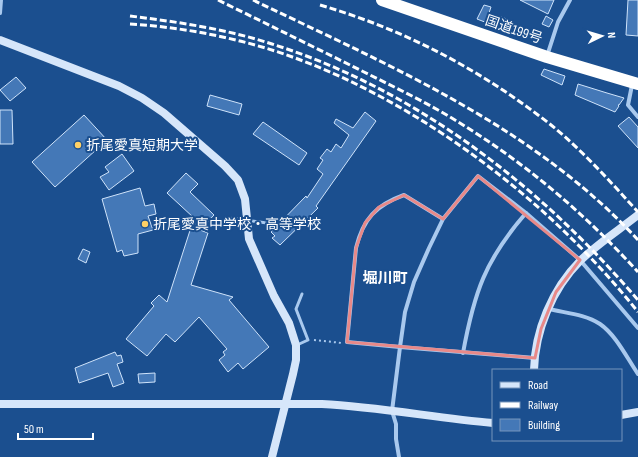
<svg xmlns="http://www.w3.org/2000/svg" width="638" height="457" viewBox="0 0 638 457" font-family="'Sofia Sans Condensed','Noto Sans JP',sans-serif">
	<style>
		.building { fill: #4478b7; stroke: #cfe3fa }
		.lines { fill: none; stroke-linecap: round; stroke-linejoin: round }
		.path { stroke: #a9c9ee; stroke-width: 2; stroke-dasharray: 2 3; stroke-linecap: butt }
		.lane { stroke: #a9c9ee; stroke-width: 3 }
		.street { stroke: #a9c9ee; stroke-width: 4 }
		.secondary { stroke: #d6e6fa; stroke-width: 8 }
		.highway { stroke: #fff; stroke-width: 12 }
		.rail { stroke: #fff; stroke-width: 3; stroke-dasharray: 7 3; stroke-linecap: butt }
		.lane-bridge { stroke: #a9c9ee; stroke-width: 3 }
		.marked { fill: none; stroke: #e88989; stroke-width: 3; stroke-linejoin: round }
		.poi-dot { fill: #ffd166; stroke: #1b4f8f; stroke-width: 1.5 }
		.labels { text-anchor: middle; stroke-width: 4; stroke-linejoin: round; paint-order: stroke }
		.street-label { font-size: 14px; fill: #fff; stroke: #1b4f8f }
		.poi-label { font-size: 14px; fill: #fff; stroke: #1b4f8f; text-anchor: start }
		.neighbourhood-label { font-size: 15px; font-weight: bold; fill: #fff; stroke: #1b4f8f }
	</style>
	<rect width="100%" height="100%" fill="#1b4f8f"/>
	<g class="building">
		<path d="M520,0H554L548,14Z"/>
		<path d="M628,0H638V36L626,35Z"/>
		<path d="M484,5L491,7L489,13L507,19L503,29L477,19Z"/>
		<path d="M546,16L553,20L549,27L542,24Z"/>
		<path d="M544,69L565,76L562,85L541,75Z"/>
		<path d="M16,77L26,88L10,101L0,90Z"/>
		<path d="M578,84L607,93L624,98L619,105H618L619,106L615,112L575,95Z"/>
		<path d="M210,95L242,104L239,115L207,106Z"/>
		<path d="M0,110H12L13,144H0Z"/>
		<path d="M365,112L376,121L316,206L318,208L280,245L272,238L275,236L271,232L306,196L307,198L323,174L317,169L323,160L320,158L327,149L331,152L336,144L341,148L349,135L334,123L336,119L353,128Z"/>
		<path d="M84,115L107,140L55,187L32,162Z"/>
		<path d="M629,117L638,127V148L618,126Z"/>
		<path d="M263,122L307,153L299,165L253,134Z"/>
		<path d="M122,154L134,171L109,190L100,177L109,172L105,167Z"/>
		<path d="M186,173L198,184L190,192L214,215L200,230L208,233L191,285L233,297L229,300L269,347L243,369L238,363L228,372L219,360L225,355L223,352L227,349L199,317L175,342L166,334L147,356L126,339L154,306L151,303L159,295L167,302L194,218L167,193Z"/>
		<path d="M140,188L145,206L154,204L156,214L148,216L153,230L138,234V253L124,256L122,250L117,252L102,199Z"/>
		<path d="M83,249L90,252L86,263L78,259Z"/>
		<path d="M115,352L117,356L121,355L123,362L117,364L124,383L113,387L108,373L79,383L75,368Z"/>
		<path d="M155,373V382L139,383L138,374Z"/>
	</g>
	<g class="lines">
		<path class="path" d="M314,340L342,343"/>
		<path class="lane" d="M297,345L308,340L296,309L302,294"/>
		<g class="street">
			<path d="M0,13L1,0"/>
			<path d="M547,56L558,22L570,0"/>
			<path d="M632,85L628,105L638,117"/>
			<path d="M443,219L404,195C376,205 363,219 356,248L347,342L400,347L405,312L414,282L429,248L443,219L478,176L526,213L580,260L638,328"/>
			<path d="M549,309C565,313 585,314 600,324C616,335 627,358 638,374"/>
			<path d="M463,353C474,293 485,260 526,213"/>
			<path d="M399,457L396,439V424L392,411L400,347L535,358"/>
		</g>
		<g class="secondary">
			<path d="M0,40L119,86L142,98L164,113L225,166L238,180L245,199L249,239L274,296L289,323L296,345V360L293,374L272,457"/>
			<path d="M534,370C535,331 552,289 580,261C597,244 619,230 638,215"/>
			<path d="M0,404H322C379,407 436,418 493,423"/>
			<path d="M621,415L638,412"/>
		</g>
		<path class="highway" d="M382,0L547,57L638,84"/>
		<g class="rail">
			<path d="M218,0C267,24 316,48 364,72C398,89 432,105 463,125C529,166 586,215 638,272"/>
			<path d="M253,0C390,66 533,126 638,240"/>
			<path d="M320,5C399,28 472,65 538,115C575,142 607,178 638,212"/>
			<path d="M130,16C178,22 226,29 272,44C417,90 540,186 638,300"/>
			<path d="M130,24C179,27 228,36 275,51C413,96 548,199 638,312"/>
		</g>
		<path class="lane-bridge" d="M228,218L267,223"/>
	</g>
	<path class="marked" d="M478,176L580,260L556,292L541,329L535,358L347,342L356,248L365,223L379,207L404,195L443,219Z"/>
	<g class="poi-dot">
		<circle cx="78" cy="145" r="4"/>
		<circle cx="145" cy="224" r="4"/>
	</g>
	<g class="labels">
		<g class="street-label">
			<text transform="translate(514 29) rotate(19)" y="5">国道199号</text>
		</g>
		<g class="poi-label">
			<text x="86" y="150">折尾愛真短期大学</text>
			<text x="153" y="229">折尾愛真中学校・高等学校</text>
		</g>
		<g class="neighbourhood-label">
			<text x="385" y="283">堀川町</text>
		</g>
	</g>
	<rect x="492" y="369" width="130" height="72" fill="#1b4f8f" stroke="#7695bc"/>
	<rect x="500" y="382" width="20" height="6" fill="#d6e6fa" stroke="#7695bc"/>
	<text x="528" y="389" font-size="12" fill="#ffffff">Road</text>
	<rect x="500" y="402" width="20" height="6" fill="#ffffff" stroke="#7695bc"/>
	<text x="528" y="409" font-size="12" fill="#ffffff">Railway</text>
	<rect x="500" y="419" width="20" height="12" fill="#4478b7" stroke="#7695bc"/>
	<text x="528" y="429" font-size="12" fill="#ffffff">Building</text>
	<g transform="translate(602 36) rotate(85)" stroke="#1b4f8f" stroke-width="3" paint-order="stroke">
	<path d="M0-3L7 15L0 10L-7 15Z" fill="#ffffff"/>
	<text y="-6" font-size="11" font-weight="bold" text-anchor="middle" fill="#ffffff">N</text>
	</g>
	<path d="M18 433v6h75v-6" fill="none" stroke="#ffffff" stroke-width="2"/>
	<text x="24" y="433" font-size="12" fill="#ffffff" stroke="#1b4f8f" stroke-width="3" paint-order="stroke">50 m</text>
</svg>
